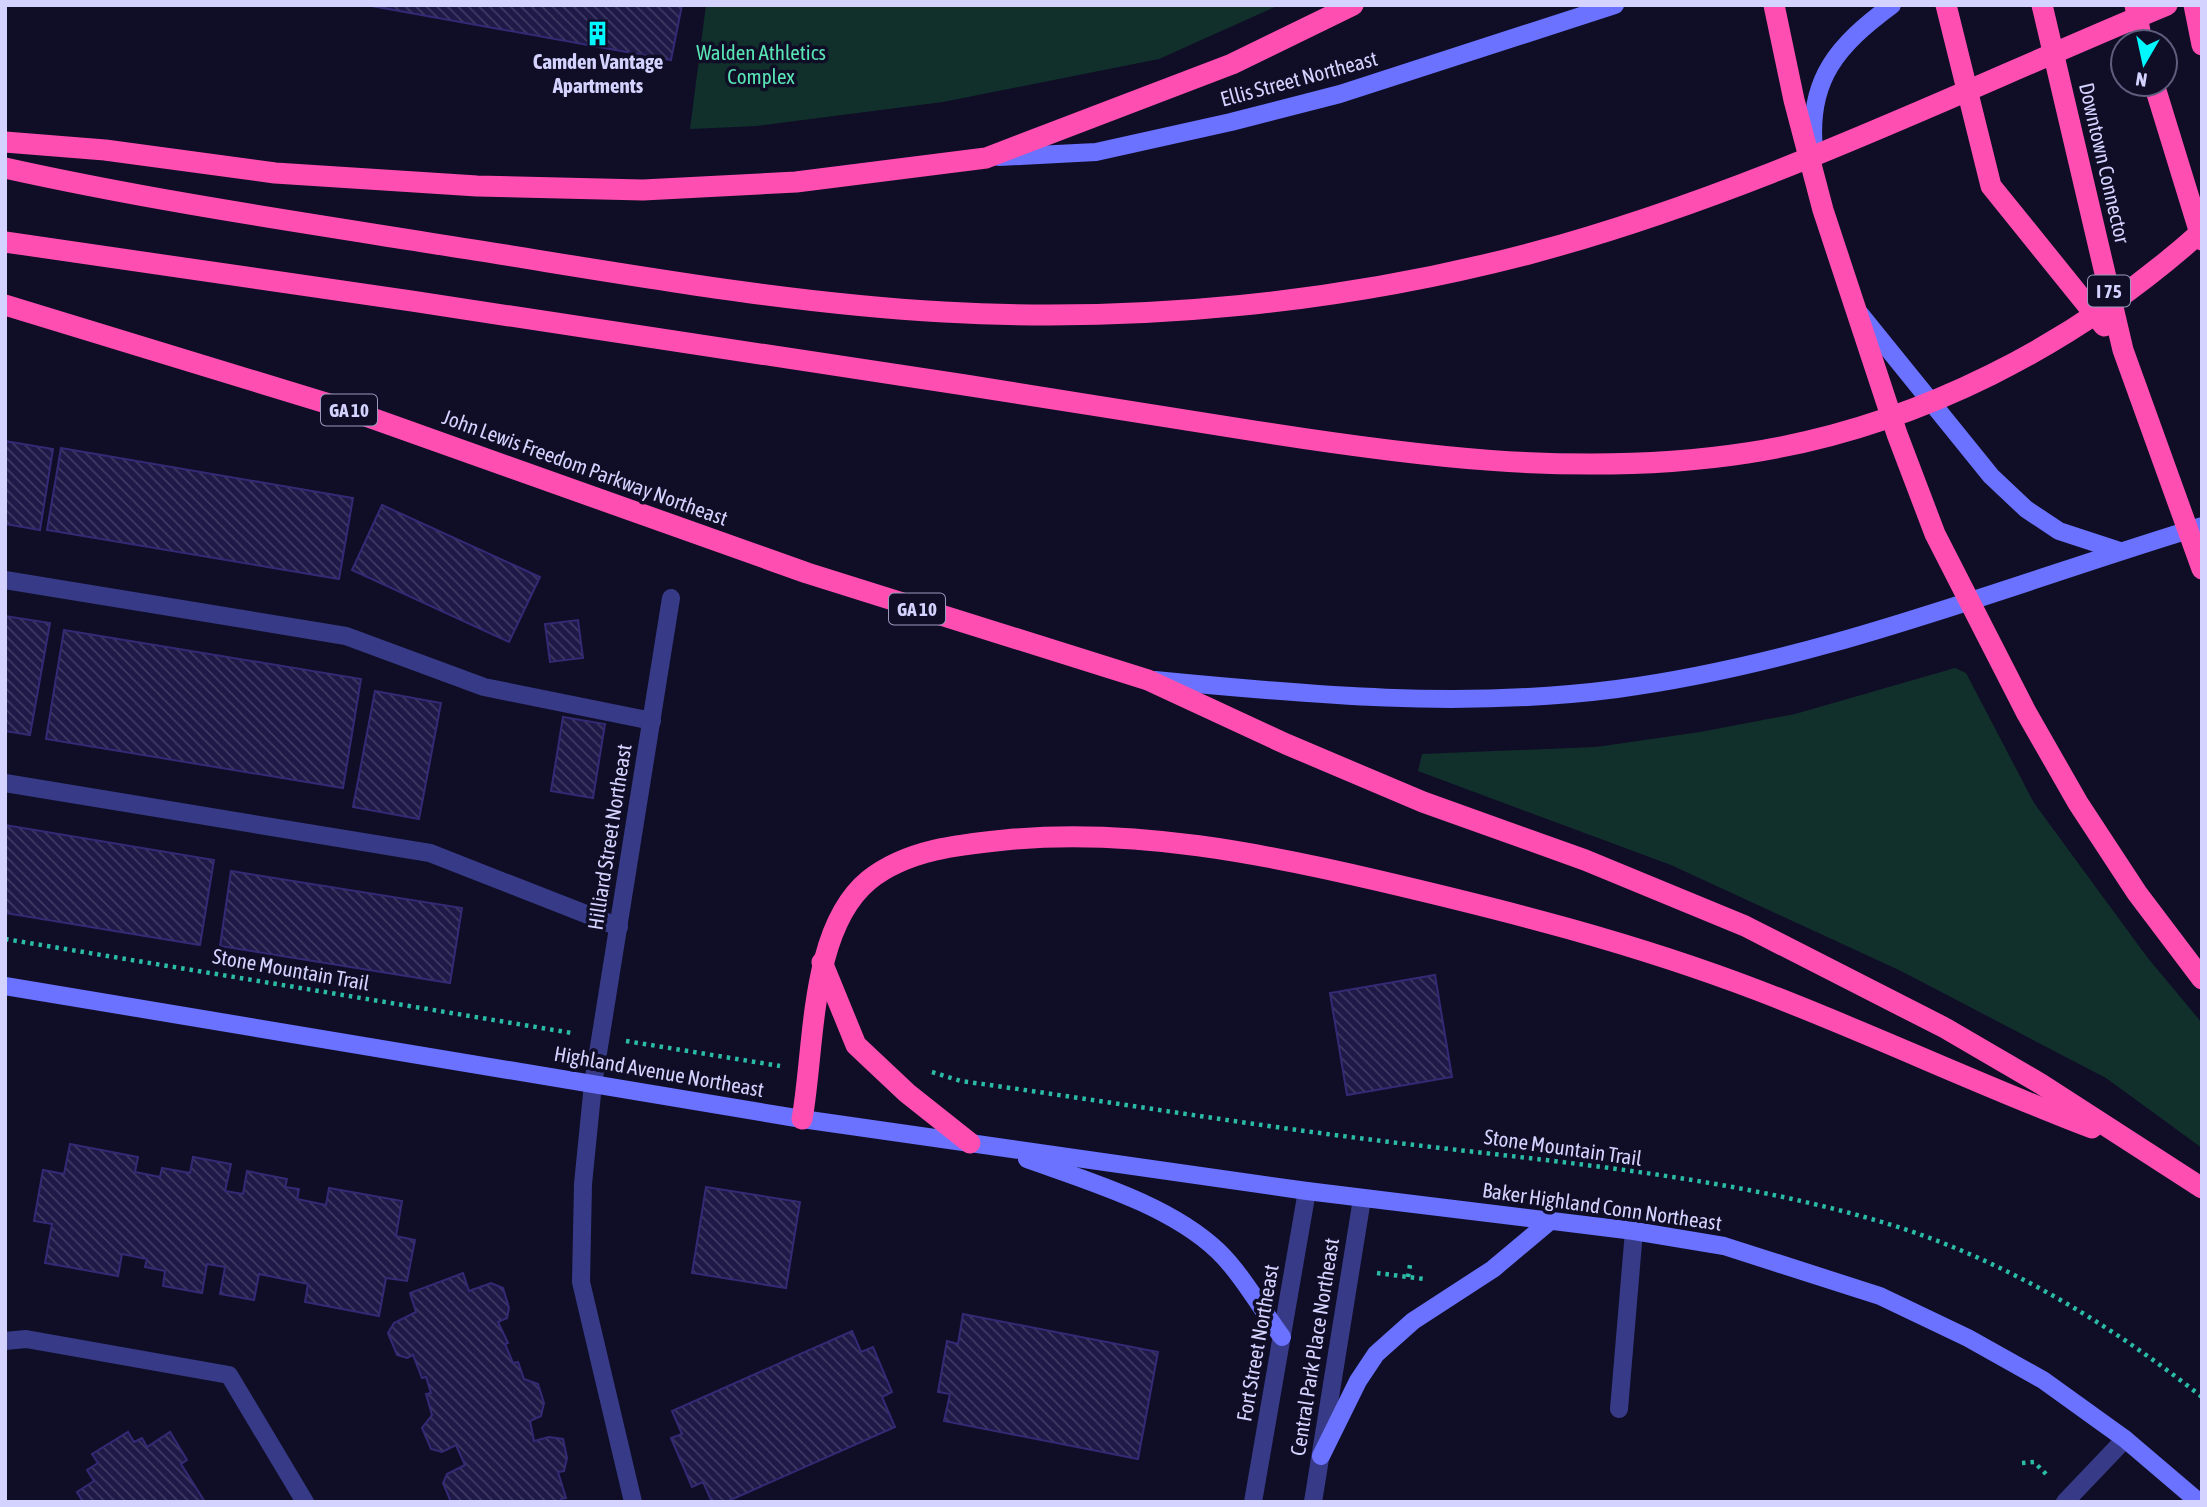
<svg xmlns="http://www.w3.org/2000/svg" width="2207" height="1507" viewBox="0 0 2207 1507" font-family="'Asap Condensed',sans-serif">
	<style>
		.green { fill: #11302c }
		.building { fill: url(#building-back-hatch); stroke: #332a75; stroke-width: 2 }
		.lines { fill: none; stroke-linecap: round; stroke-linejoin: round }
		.path { stroke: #2abca7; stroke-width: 4.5; stroke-dasharray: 3.5 5; stroke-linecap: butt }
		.lane { stroke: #373a87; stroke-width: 18 }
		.street { stroke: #373a87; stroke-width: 18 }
		.secondary { stroke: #6a72ff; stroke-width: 18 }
		.highway { stroke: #ff4eb1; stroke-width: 21 }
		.labels { text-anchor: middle; stroke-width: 7; stroke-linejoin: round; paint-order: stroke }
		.shield { fill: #100e26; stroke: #9998be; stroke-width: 2 }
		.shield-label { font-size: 19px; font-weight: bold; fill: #d4d3ff }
		.park-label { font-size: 21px; fill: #59e5b6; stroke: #100e26 }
		.poi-label { font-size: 21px; font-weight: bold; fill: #d4d3ff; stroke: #100e26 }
		.street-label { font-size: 21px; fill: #d4d3ff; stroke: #100e26 }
	</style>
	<defs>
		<pattern id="building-back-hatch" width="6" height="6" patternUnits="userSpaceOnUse" patternTransform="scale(1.75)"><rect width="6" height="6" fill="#1f1948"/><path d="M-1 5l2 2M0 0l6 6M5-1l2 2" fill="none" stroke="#3f3a63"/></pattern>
	</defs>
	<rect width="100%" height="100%" fill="#100e26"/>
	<g class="green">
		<path d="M706,5H1279L1159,59L943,102L757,126L690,129Z"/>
		<path d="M1955,668L1966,673L2034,803L2147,957L2202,1023V1148L2106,1078L1901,971L1671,865L1418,771L1422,754L1596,747L1700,732L1795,714Z"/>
	</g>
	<g class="building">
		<path d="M366,5H682L671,60Z"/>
		<path d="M5,441L53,449L40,530L5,524Z"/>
		<path d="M61,448L353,498L339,579L47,530Z"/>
		<path d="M382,505L540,577L509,642L352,570Z"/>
		<path d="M5,616L50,623L30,735L5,731Z"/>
		<path d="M578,620L583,658L550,662L545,624Z"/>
		<path d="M64,630L361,679L343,788L46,739Z"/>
		<path d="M375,691L441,703L419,819L353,807Z"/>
		<path d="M563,717L605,724L593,798L551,791Z"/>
		<path d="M5,825L214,860L200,945L5,913Z"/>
		<path d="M231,871L462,908L450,983L220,946Z"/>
		<path d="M1435,975L1452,1077L1347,1095L1330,993Z"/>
		<path d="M70,1144L138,1157L135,1172L160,1177L162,1168L190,1173L193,1157L231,1164L225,1191L243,1194L247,1171L287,1179L285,1187L299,1189L297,1199L326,1205L329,1188L402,1201L396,1236L415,1240L407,1281L386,1278L379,1316L305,1302L308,1284L259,1274L254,1300L220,1294L225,1267L207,1264L202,1293L163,1286L165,1271L145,1267L147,1259L122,1254L118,1276L45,1263L52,1224L34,1221L43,1170L64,1174Z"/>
		<path d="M706,1187L800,1202L786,1288L692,1273Z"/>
		<path d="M463,1273L469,1291L491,1283L503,1288L509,1308L507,1318L498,1322L508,1343L505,1344L513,1363L518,1362L524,1379L538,1384L544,1403L541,1416L530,1421L534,1441L549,1437L563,1439L567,1458L564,1471L558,1472L566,1498L561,1499L562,1502H451L443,1483L447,1474L465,1465L456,1445L442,1452L431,1449L422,1428L432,1415L426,1394L431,1393L426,1377L422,1378L413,1355L407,1358L397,1355L388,1333L394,1323L416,1312L410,1293Z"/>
		<path d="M963,1314L1158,1352L1138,1459L944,1421L950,1394L938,1392L947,1341L958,1344Z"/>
		<path d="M852,1331L861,1352L873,1347L892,1392L882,1397L895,1427L726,1502H712L703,1482L692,1487L671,1438L682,1434L672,1411Z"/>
		<path d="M128,1432L134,1442L142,1438L147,1447L170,1432L187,1460L181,1464L205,1502H83L77,1492L94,1481L87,1470L98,1463L92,1454Z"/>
	</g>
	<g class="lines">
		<g class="path">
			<path d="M5,939L572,1033"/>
			<path d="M626,1041L780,1066"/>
			<path d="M932,1072L961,1081C1099,1100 1236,1123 1374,1140C1549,1162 1727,1174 1895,1226C2008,1262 2110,1324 2202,1397"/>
			<path d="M1377,1273L1424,1279"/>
			<path d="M1408,1277L1410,1265"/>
			<path d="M2022,1463L2034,1462L2049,1477"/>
		</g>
		<g class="lane">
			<path d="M5,580L346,636L484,687L652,721"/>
			<path d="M5,783L430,853L619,927"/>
			<path d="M1619,1409L1634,1231"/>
		</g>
		<g class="street">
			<path d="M5,1341L26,1339L229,1375L305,1502"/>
			<path d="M633,1502L581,1282L583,1184L593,1084L671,598"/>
			<path d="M1253,1502L1307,1191"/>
			<path d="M1313,1502L1362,1199"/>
			<path d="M2065,1502L2125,1439"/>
		</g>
		<g class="secondary">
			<path d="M1814,150C1807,79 1838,45 1892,5"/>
			<path d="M999,157L1096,152L1231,122L1340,94L1615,5"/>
			<path d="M1860,314L1991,476L2026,509L2059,531L2120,551"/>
			<path d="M1155,680C1309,695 1463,709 1617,689C1819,662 2008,585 2202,526"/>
			<path d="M5,986L802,1119L1307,1191L1634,1231L1724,1246L1880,1296L1968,1338L2043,1380L2125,1439L2199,1502"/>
			<path d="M1027,1159C1088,1181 1170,1205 1218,1251C1241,1273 1262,1310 1282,1337"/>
			<path d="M1321,1456L1358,1381L1376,1354L1413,1321L1493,1269L1550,1221"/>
		</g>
		<g class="highway">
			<path d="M1774,5L1794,100L1823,210L1897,434L1935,534L2026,712L2078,803L2137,893L2202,979"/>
			<path d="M1946,5L1991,186L2104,326"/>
			<path d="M2042,5L2123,350L2202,569"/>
			<path d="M2135,5L2142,42"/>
			<path d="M2194,5L2202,45"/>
			<path d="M2154,84L2202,240"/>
			<path d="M5,142L105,150L275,173L477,186L643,190L796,182L986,158L1232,64L1353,5"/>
			<path d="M5,168C158,202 313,224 468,249C626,274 784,303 944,312C1141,323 1342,303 1532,253C1753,194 1957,92 2167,5"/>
			<path d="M5,242C325,288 646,335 965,385C1055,399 1146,414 1236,428C1404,455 1577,479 1747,453C1917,427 2075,345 2202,231"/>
			<path d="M5,305L349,410L807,573L1148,680L1286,744L1423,802L1585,860L1745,926L1945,1028L2041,1084L2202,1188"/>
			<path d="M822,962L856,1045L907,1093L970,1143"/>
			<path d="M802,1119C815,1047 809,929 869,880C909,848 965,844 1015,839C1137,829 1261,853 1380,881C1508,911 1634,943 1757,990C1870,1033 1979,1085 2092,1128"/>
		</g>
	</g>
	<defs>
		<symbol id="building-bare" viewBox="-9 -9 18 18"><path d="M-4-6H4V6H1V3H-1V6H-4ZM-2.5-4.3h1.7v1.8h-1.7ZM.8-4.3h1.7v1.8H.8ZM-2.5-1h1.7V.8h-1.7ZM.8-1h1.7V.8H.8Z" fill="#00f9fe" stroke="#100e26" stroke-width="2.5" paint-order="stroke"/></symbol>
	</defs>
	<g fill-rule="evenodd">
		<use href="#building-bare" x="580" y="16" width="35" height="35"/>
	</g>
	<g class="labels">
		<g class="shield">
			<rect x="2088" y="275.5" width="42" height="31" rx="5"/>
			<rect x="321" y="394.5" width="56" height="31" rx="5"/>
			<rect x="889" y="593.5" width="56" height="31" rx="5"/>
		</g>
		<g class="shield-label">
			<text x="2109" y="298">I 75</text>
			<text x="349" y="417">GA 10</text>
			<text x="917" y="616">GA 10</text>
		</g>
		<g class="park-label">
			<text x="761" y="60">Walden Athletics<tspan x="761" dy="24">Complex</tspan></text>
		</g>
		<g class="poi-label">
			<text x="598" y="69">Camden Vantage<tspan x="598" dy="24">Apartments</tspan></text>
		</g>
		<g class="street-label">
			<text transform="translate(1299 79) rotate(-15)" y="7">Ellis Street Northeast</text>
			<text transform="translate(2104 163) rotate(77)" y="7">Downtown Connector</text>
			<text transform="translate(585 468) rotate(20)" y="7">John Lewis Freedom Parkway Northeast</text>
			<text transform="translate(610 837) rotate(-81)" y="7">Hilliard Street Northeast</text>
			<text transform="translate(291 970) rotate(10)" y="7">Stone Mountain Trail</text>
			<text transform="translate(659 1072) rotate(10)" y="7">Highland Avenue Northeast</text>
			<text transform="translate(1563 1148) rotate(8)" y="7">Stone Mountain Trail</text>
			<text transform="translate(1602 1207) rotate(8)" y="7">Baker Highland Conn Northeast</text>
			<text transform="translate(1258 1343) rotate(-80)" y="7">Fort Street Northeast</text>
			<text transform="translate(1315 1347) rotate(-81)" y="7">Central Park Place Northeast</text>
		</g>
	</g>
	<rect width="2207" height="1507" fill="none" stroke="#d4d3ff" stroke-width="14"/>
	<g transform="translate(2144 63) rotate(189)"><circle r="33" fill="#100e26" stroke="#5e5d7d" stroke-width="2"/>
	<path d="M0-5L12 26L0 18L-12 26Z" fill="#00f9fe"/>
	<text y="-10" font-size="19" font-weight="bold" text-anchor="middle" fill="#d4d3ff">N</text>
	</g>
</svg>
